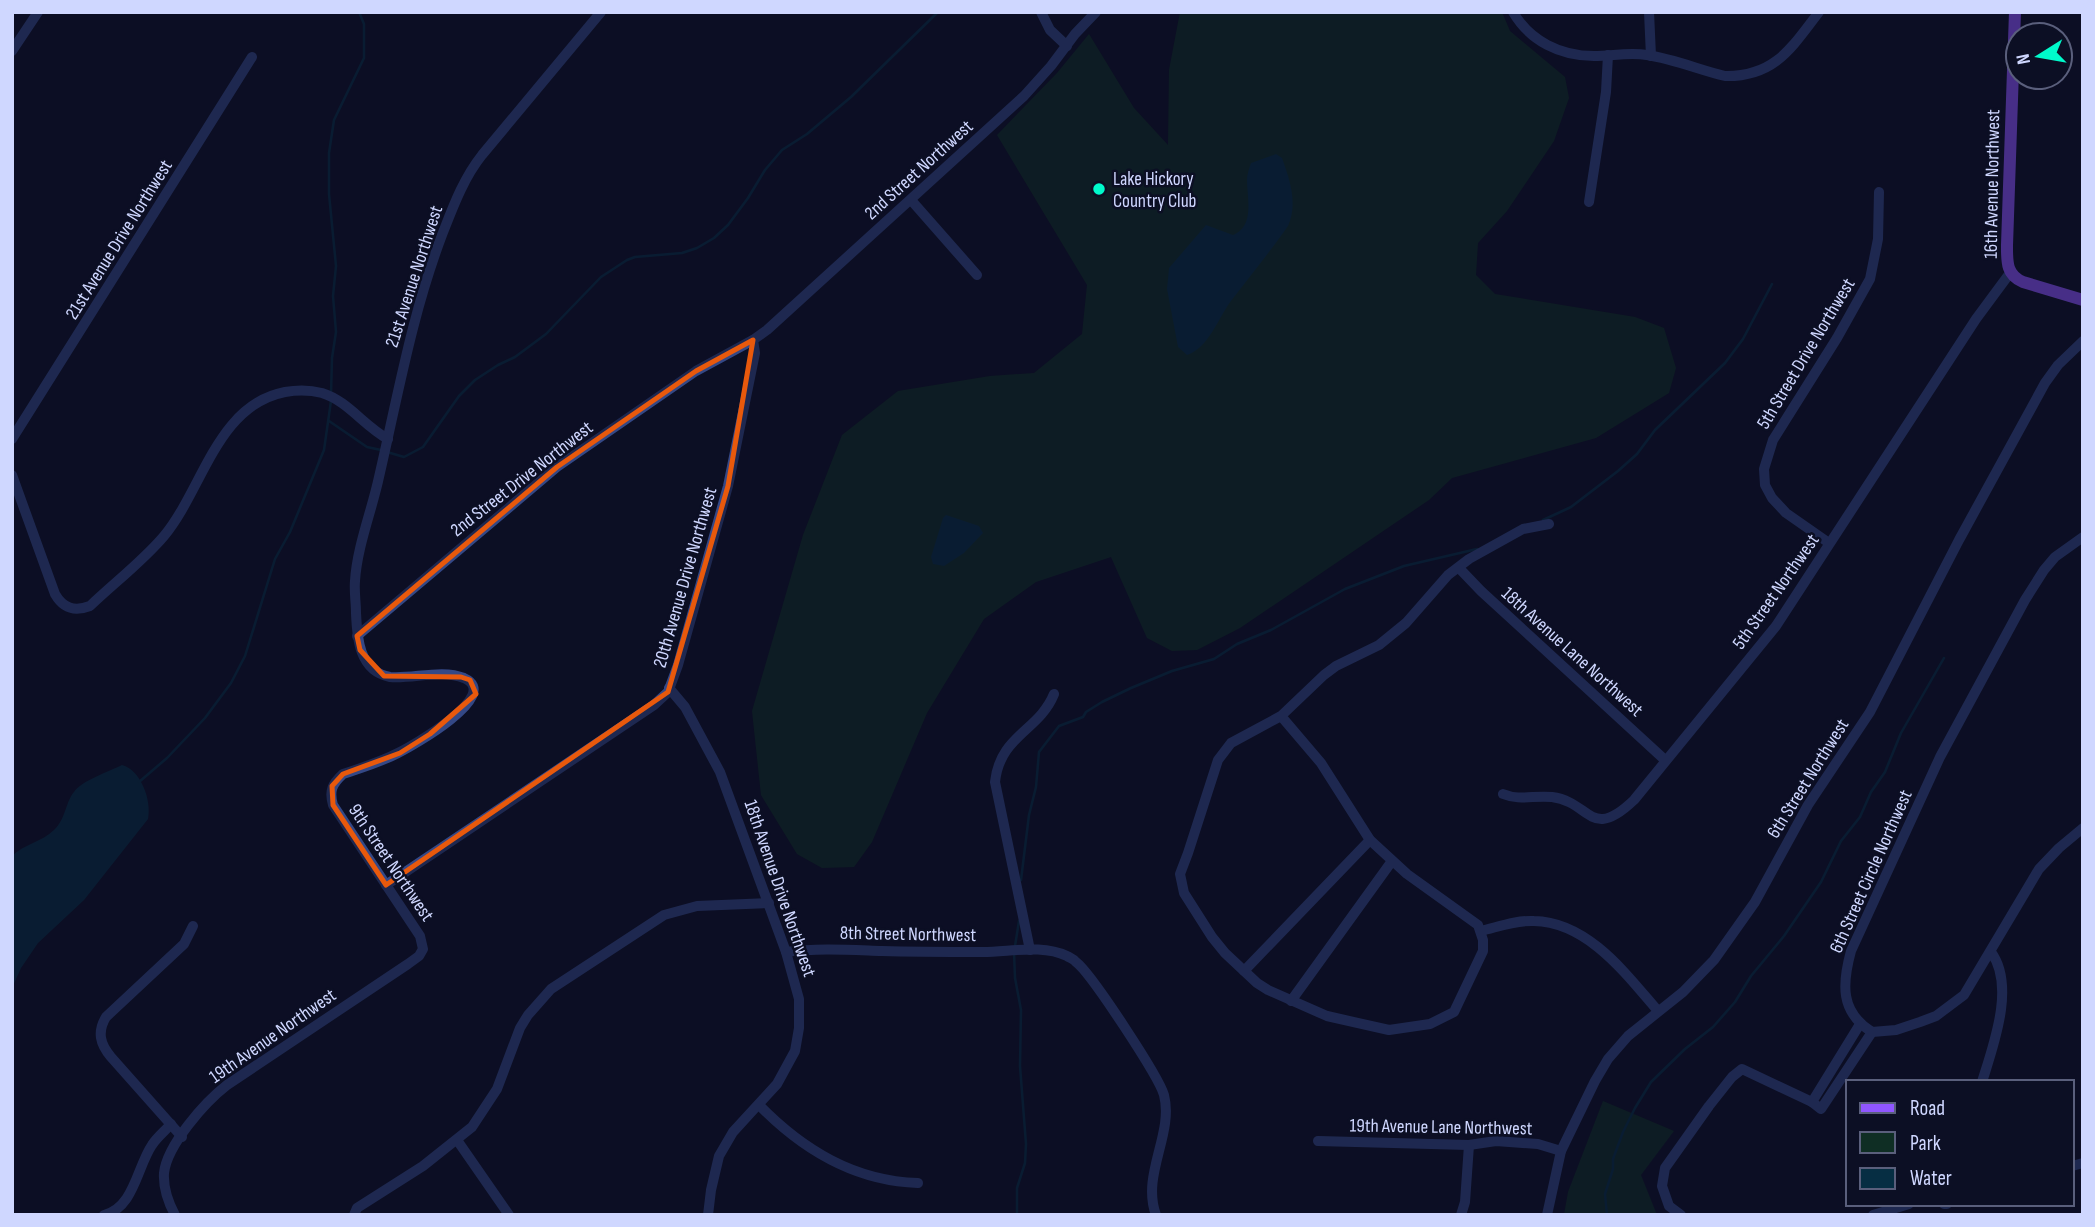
<svg xmlns="http://www.w3.org/2000/svg" width="2095" height="1227" viewBox="0 0 2095 1227" font-family="'Sofia Sans Condensed',sans-serif">
	<style>
		.green { fill: #0f2e24 }
		.water { fill: #062e43 }
		.lines { fill: none; stroke-linecap: round; stroke-linejoin: round }
		.stream { stroke: #062e43; stroke-width: 2.5 }
		.minor { stroke: #344886; stroke-width: 10 }
		.major { stroke: #8f56ff; stroke-width: 12 }
		.marked { fill: none; stroke: #e8590c; stroke-width: 5; stroke-linejoin: round }
		.poi-dot { fill: #00facb; stroke: #0c0f24; stroke-width: 2.5 }
		.labels { text-anchor: middle; stroke-width: 5; stroke-linejoin: round; paint-order: stroke }
		.street-label { font-size: 19px; fill: #cfd7ff; stroke: #0c0f24 }
		.poi-label { font-size: 19px; fill: #cfd7ff; stroke: #0c0f24; text-anchor: start }
	</style>
	<rect width="100%" height="100%" fill="#0c0f24"/>
	<g class="green">
		<path d="M1180,12H1502L1510,31L1565,77L1569,98L1554,141L1507,211L1478,243L1476,275L1495,294L1635,317L1664,328L1676,368L1669,393L1596,438L1452,478L1429,500L1240,628L1197,650L1172,651L1147,638L1111,557L1036,582L984,619L927,713L872,842L854,867L822,868L797,854L761,795L752,711L803,535L842,435L898,391L990,376L1034,373L1082,334L1087,285L997,135L1057,73L1089,34L1134,108L1168,145L1169,70Z"/>
		<path d="M1603,1101L1674,1131L1641,1175L1657,1215H1564L1568,1192Z"/>
	</g>
	<g class="water">
		<path d="M1276,154L1282,158C1290,180 1298,204 1288,226C1270,252 1250,276 1231,301C1218,318 1209,348 1187,355L1178,347L1167,289L1169,268L1206,225L1233,235C1255,226 1247,198 1247,180C1247,174 1249,169 1251,163Z"/>
		<path d="M946,515L979,526L983,533L964,553L944,566L933,564L931,557L943,518Z"/>
		<path d="M122,765C141,770 152,801 148,819L84,900L38,943L21,968L12,988V856C24,844 42,842 54,830C66,819 65,803 74,792C81,781 110,771 122,765Z"/>
	</g>
	<g class="lines">
		<g class="stream">
			<path d="M331,394L332,358L336,332L333,296L336,266L329,194V153L334,120L364,58V24L359,12"/>
			<path d="M329,421L367,447L381,450"/>
			<path d="M387,452L404,457L423,447L459,396L475,380L498,365L515,357L546,334L601,277L627,260L635,257L682,253L697,248L714,238L728,225L748,198L765,170L782,150L807,134L851,97L938,12"/>
			<path d="M1543,520L1571,507L1618,471L1637,454L1655,430L1725,363L1743,339L1772,284"/>
			<path d="M139,782L167,758L205,718L231,683L245,656L275,559L290,532L324,450L331,401"/>
			<path d="M1021,880L1029,815L1036,787L1039,752L1059,726L1083,717L1086,712L1102,702L1131,688L1172,671L1214,659L1237,644L1271,630L1345,589L1404,566L1477,549"/>
			<path d="M1015,946L1019,921"/>
			<path d="M1014,952L1015,978L1021,1010L1020,1066L1026,1144L1025,1163L1017,1188V1215"/>
			<path d="M1607,1215L1605,1194L1613,1169V1159L1623,1132L1635,1108L1651,1082L1685,1049L1713,1027L1735,1002L1751,976L1784,936L1821,882L1841,841L1860,817L1871,792L1885,772L1901,733L1944,658"/>
		</g>
		<g class="minor">
			<path d="M1041,12L1050,30L1067,46"/>
			<path d="M1513,12C1530,41 1560,56 1594,56C1612,56 1629,52 1647,55C1674,59 1700,70 1725,76C1775,77 1792,47 1819,12"/>
			<path d="M1649,12L1651,56"/>
			<path d="M12,51L38,12"/>
			<path d="M911,200L977,275"/>
			<path d="M1589,202L1606,92L1608,55"/>
			<path d="M12,439L252,57"/>
			<path d="M12,475L55,594C63,608 74,612 90,606C114,583 143,561 164,536C203,489 217,405 285,392C297,390 310,390 322,393C348,401 364,426 388,439"/>
			<path d="M2083,537L2055,557L2044,570L2025,600L1940,757L1851,951C1842,984 1840,1012 1872,1032L1896,1030L1920,1022L1936,1016L1964,995L2039,869L2059,848L2083,828"/>
			<path d="M1829,543L1786,513L1772,498L1765,485L1764,469L1773,440L1837,338L1870,279L1878,239L1879,192"/>
			<path d="M1459,568L1481,591L1665,760"/>
			<path d="M357,636L557,467L696,371L753,340L767,330L1024,96L1051,66L1075,34L1096,12"/>
			<path d="M669,688L685,707L720,772L786,952L799,999V1028L795,1051L777,1084L733,1132L719,1156L711,1190L708,1215"/>
			<path d="M1281,716L1321,763L1370,840L1407,874L1478,925L1483,940V951L1454,1012L1430,1024L1389,1030L1327,1016L1268,990L1257,983L1225,953L1212,937L1184,893L1180,874L1188,853L1218,760L1231,743L1281,716L1324,675L1336,666L1379,645L1406,623L1448,575L1469,559L1523,529L1549,524"/>
			<path d="M1503,794C1520,801 1534,795 1552,797C1591,802 1590,842 1634,800L1776,626L1976,319L2010,273"/>
			<path d="M386,885L654,705L668,692L678,665L728,486L755,353L753,340"/>
			<path d="M1481,931C1498,927 1516,920 1534,921C1588,922 1626,974 1658,1011"/>
			<path d="M1030,950L995,782C1000,735 1039,731 1054,694"/>
			<path d="M786,952C818,948 850,950 882,951C916,952 949,952 983,952C1010,952 1042,944 1067,956C1070,958 1074,959 1076,962C1091,973 1159,1077 1164,1095C1174,1134 1141,1175 1156,1215"/>
			<path d="M1244,971L1370,840"/>
			<path d="M1291,1001L1392,861"/>
			<path d="M1860,1024L1812,1102L1821,1109L1872,1032"/>
			<path d="M1982,1082C1993,1046 2016,986 1991,952"/>
			<path d="M759,1105C803,1150 854,1181 918,1183"/>
			<path d="M182,1137L111,1057C100,1044 97,1032 106,1017L184,944L193,926"/>
			<path d="M457,1140L509,1215"/>
			<path d="M1318,1141L1469,1145L1496,1141L1538,1144L1561,1151"/>
			<path d="M2072,1166L2083,1163"/>
			<path d="M1944,1204H1947"/>
			<path d="M104,1215C134,1208 137,1167 152,1145C157,1137 165,1131 171,1124"/>
			<path d="M175,1215C168,1202 163,1189 164,1173C167,1145 205,1102 227,1085L408,964L419,956L423,949L420,936L333,805C329,791 332,784 343,774C361,768 381,762 398,753C412,746 503,695 464,678C442,669 413,679 390,677C359,671 357,638 356,613C356,602 354,591 355,581C357,547 372,510 379,477C398,395 412,314 442,235C453,207 463,179 482,155L601,12"/>
			<path d="M354,1215L357,1208L423,1166L472,1127L497,1089L520,1028L528,1015L551,989L664,915L697,906L769,903"/>
			<path d="M1461,1215L1465,1202L1469,1145"/>
			<path d="M1547,1215L1561,1151L1595,1081L1608,1059L1628,1036L1683,992L1714,960L1755,902L1808,805L1870,712L1959,540L2045,383L2058,365L2083,341"/>
			<path d="M1681,1215L1669,1206L1662,1186L1665,1168L1709,1106L1732,1077L1742,1069L1812,1102"/>
			<path d="M1873,1215L1909,1204"/>
		</g>
		<path class="major" d="M2015,12L2007,245C2007,261 2006,275 2023,282L2083,300"/>
	</g>
	<path d="M0 0H2095V1227H0ZM753,340L728,486L668,692L386,885L333,805L332,786L343,774L400,753L430,734L476,694L470,680L461,677L384,676L360,650L357,636L557,467L696,371Z" fill="#0c0f24" fill-opacity=".55" fill-rule="evenodd"/>
	<path class="marked" d="M753,340L728,486L668,692L386,885L333,805L332,786L343,774L400,753L430,734L476,694L470,680L461,677L384,676L360,650L357,636L557,467L696,371Z"/>
	<circle class="poi-dot" cx="1099" cy="189" r="7"/>
	<g class="labels">
		<g class="street-label">
			<text transform="translate(918 169) rotate(-42)" y="7">2nd Street Northwest</text>
			<text transform="translate(1991 184) rotate(-89)" y="7">16th Avenue Northwest</text>
			<text transform="translate(118 239) rotate(-58)" y="7">21st Avenue Drive Northwest</text>
			<text transform="translate(413 276) rotate(-72)" y="7">21st Avenue Northwest</text>
			<text transform="translate(1805 353) rotate(-59)" y="7">5th Street Drive Northwest</text>
			<text transform="translate(521 478) rotate(-38)" y="7">2nd Street Drive Northwest</text>
			<text transform="translate(684 577) rotate(-74)" y="7">20th Avenue Drive Northwest</text>
			<text transform="translate(1775 591) rotate(-55)" y="7">5th Street Northwest</text>
			<text transform="translate(1573 651) rotate(42)" y="7">18th Avenue Lane Northwest</text>
			<text transform="translate(1807 778) rotate(-58)" y="7">6th Street Northwest</text>
			<text transform="translate(392 862) rotate(56)" y="7">9th Street Northwest</text>
			<text transform="translate(1870 871) rotate(-66)" y="7">6th Street Circle Northwest</text>
			<text transform="translate(781 888) rotate(71)" y="7">18th Avenue Drive Northwest</text>
			<text transform="translate(908 933) rotate(1)" y="7">8th Street Northwest</text>
			<text transform="translate(272 1035) rotate(-35)" y="7">19th Avenue Northwest</text>
			<text transform="translate(1441 1126) rotate(1)" y="7">19th Avenue Lane Northwest</text>
		</g>
		<g class="poi-label">
			<text x="1113" y="185">Lake Hickory<tspan x="1113" dy="22">Country Club</tspan></text>
		</g>
	</g>
	<rect width="2095" height="1227" fill="none" stroke="#cfd7ff" stroke-width="28"/>
	<rect x="1846" y="1080" width="228" height="126" fill="#0c0f24" stroke="#5a5f7c" stroke-width="2"/>
	<rect x="1860" y="1103" width="35" height="10" fill="#8f56ff" stroke="#5a5f7c" stroke-width="2"/>
	<text x="1910" y="1115" font-size="21" fill="#cfd7ff">Road</text>
	<rect x="1860" y="1132" width="35" height="21" fill="#0f2e24" stroke="#5a5f7c" stroke-width="2"/>
	<text x="1910" y="1150" font-size="21" fill="#cfd7ff">Park</text>
	<rect x="1860" y="1168" width="35" height="21" fill="#062e43" stroke="#5a5f7c" stroke-width="2"/>
	<text x="1910" y="1185" font-size="21" fill="#cfd7ff">Water</text>
	<g transform="translate(2039 56) rotate(259)"><circle r="33" fill="#0c0f24" stroke="#5a5f7c" stroke-width="2"/>
	<path d="M0-5L12 26L0 18L-12 26Z" fill="#00facb"/>
	<text y="-10" font-size="19" font-weight="bold" text-anchor="middle" fill="#cfd7ff">N</text>
	</g>
</svg>
